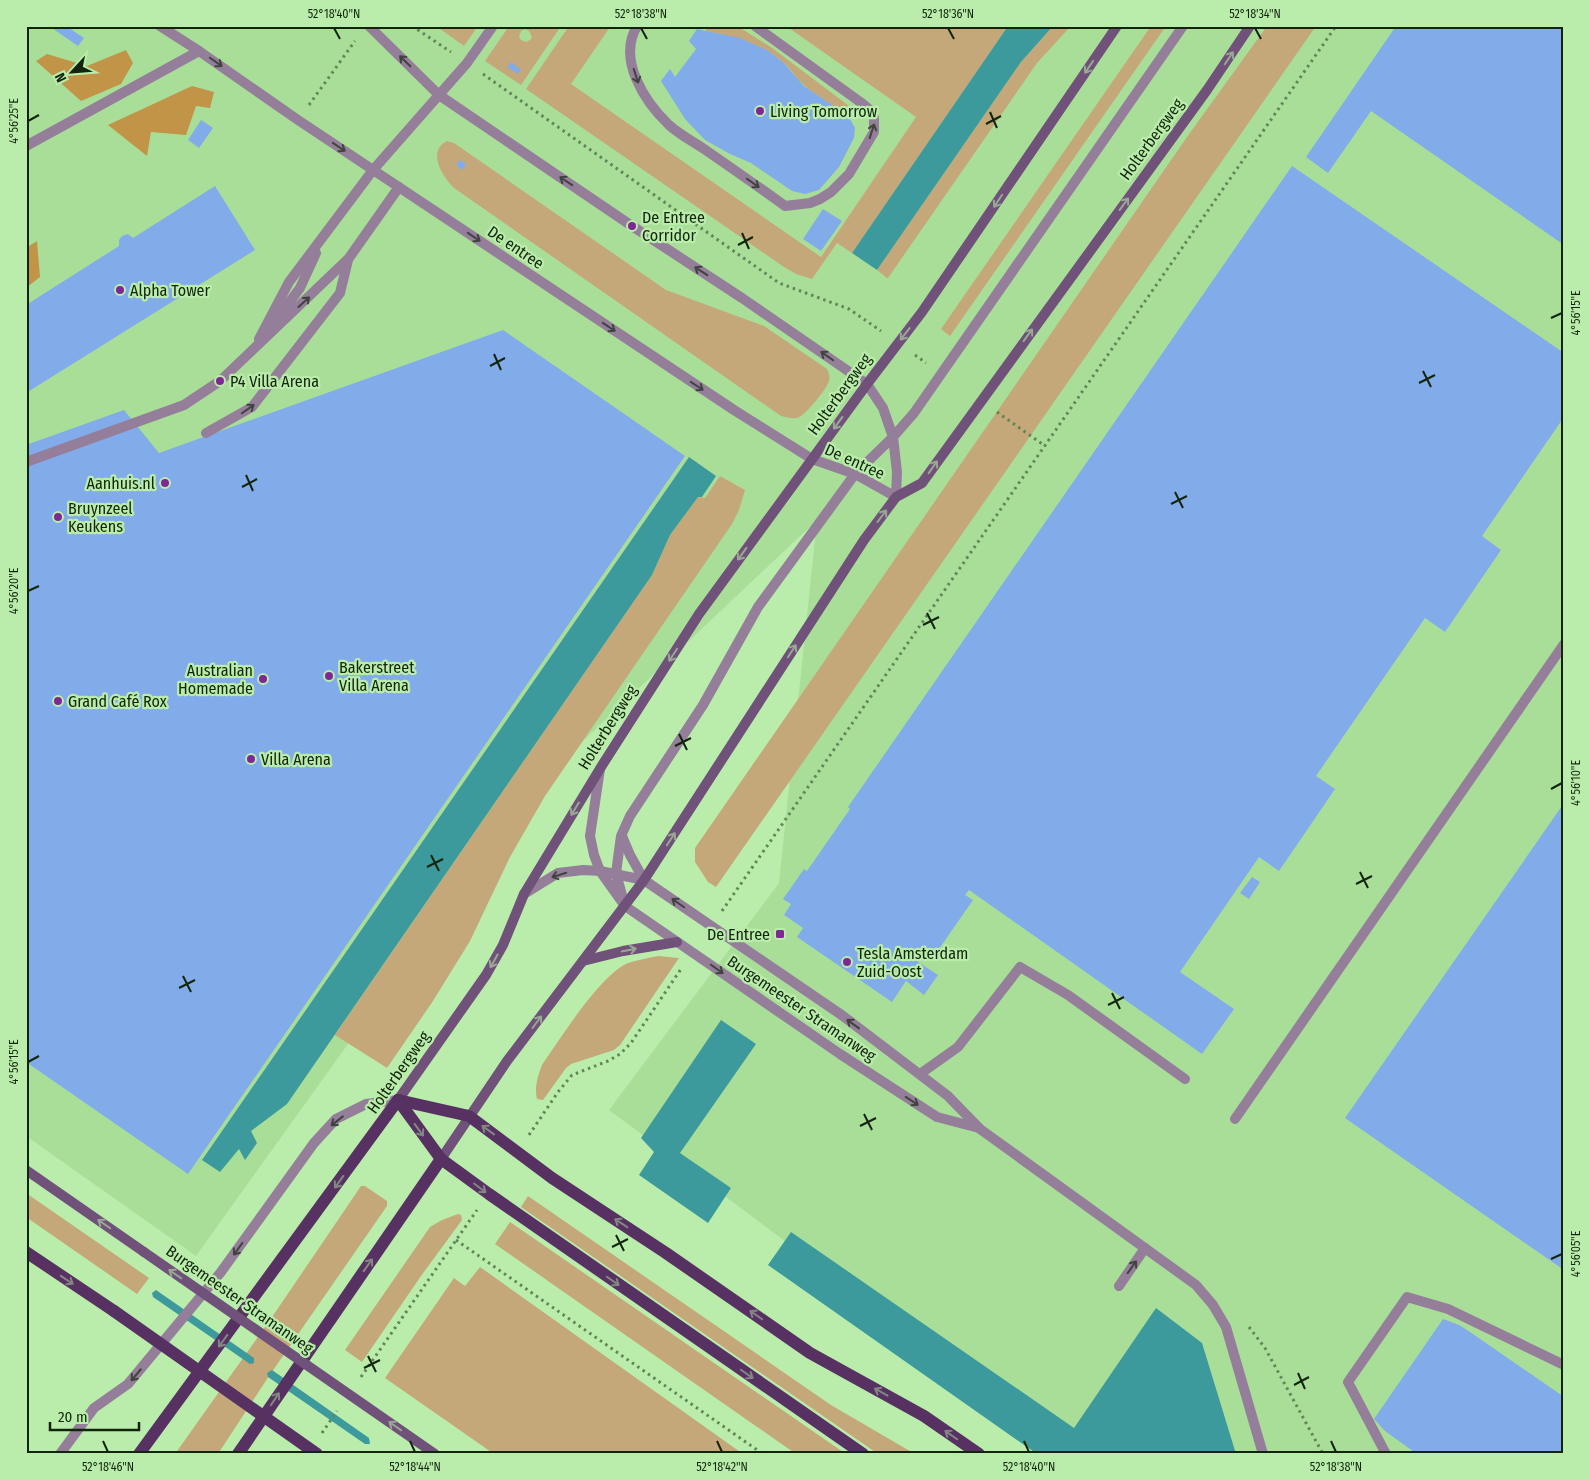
<svg xmlns="http://www.w3.org/2000/svg" width="1590" height="1480" viewBox="0 0 1590 1480" font-family="'Fira Sans Condensed',sans-serif">
	<style>
		.built { fill: #a9de99 }
		.green { fill: #c5a87a; fill-rule: evenodd }
		.forest { fill: #c19447 }
		.water { fill: #3c9a9d }
		.building { fill: #82abea }
		.lines { fill: none; stroke-linecap: round; stroke-linejoin: round }
		.path { stroke: #638558; stroke-width: 3; stroke-dasharray: 2.5 4; stroke-linecap: butt }
		.lane { stroke: #947e9a; stroke-width: 10 }
		.street { stroke: #947e9a; stroke-width: 10 }
		.secondary { stroke: #705179; stroke-width: 10 }
		.primary { stroke: #573162; stroke-width: 12 }
		.secondary-bridge { stroke: #705179; stroke-width: 10 }
		.primary-bridge { stroke: #573162; stroke-width: 12 }
		.oneway { stroke: #99a794 }
		.oneway2 { stroke: #40443e }
		.oneway3 { stroke: #848683 }
		.ticks { fill: none; stroke: #12250c; stroke-width: 2 }
		.poi-dot { fill: #7f2795; stroke: #baedab; stroke-width: 2 }
		.labels { text-anchor: middle; stroke-width: 4.5; stroke-linejoin: round; paint-order: stroke }
		.poi-label { font-size: 16px; fill: #12250c; stroke: #baedab; text-anchor: start }
		.street-label { font-size: 16px; fill: #12250c; stroke: #baedab }
		.neatline { fill: none; stroke: #12250c; stroke-width: 2 }
		.ticks-label { font-size: 12px; text-anchor: middle; fill: #12250c }
	</style>
	<rect width="100%" height="100%" fill="#baedab"/>
	<path class="built" d="M26,26H1564V1454H1080L828,1273L609,1110L779,883L817,520L528,793L196,1256L26,1136Z"/>
	<g class="green">
		<path d="M436,26H478L464,46Z"/>
		<path d="M509,26H561L521,85L485,61ZM525,29L529,31L532,37L530,40L526,42L521,40L519,37L521,31Z"/>
		<path d="M569,26L610,27L571,84L821,257L916,117L786,26H1008L852,253L837,243L812,279L796,274L784,267L526,89Z"/>
		<path d="M718,26H737L771,47L849,106L852,113L850,119C837,106 818,98 804,85C796,78 791,69 783,62C760,43 735,37 706,31V27L717,28Z"/>
		<path d="M1053,26H1071L1037,63L888,278H887L877,270L1021,62Z"/>
		<path d="M1151,26H1166L950,336L941,329Z"/>
		<path d="M1267,26H1316L716,887L708,882L695,862V848L1187,137Z"/>
		<path d="M447,141L454,143L666,290L764,326L827,369C829,373 830,377 829,381C826,390 806,415 797,418C791,419 787,417 781,416L454,188C443,178 426,151 447,141Z"/>
		<path d="M720,476L745,490L739,510L732,524L545,796L510,857L470,941L433,1001L387,1068L335,1035L652,575L670,535L698,497L705,498Z"/>
		<path d="M658,956L679,958L620,1045L614,1050L571,1064L566,1068L543,1100L537,1099C534,1087 538,1076 542,1065C560,1039 600,975 628,963C637,960 648,958 658,956Z"/>
		<path d="M361,1186H365L387,1201V1206L267,1379L218,1454H175L270,1320Z"/>
		<path d="M26,1193L149,1278L137,1294L26,1217Z"/>
		<path d="M528,1196L831,1405L915,1454H878L521,1207Z"/>
		<path d="M458,1214L461,1215L462,1220L421,1276L362,1362L345,1350L430,1227L442,1220Z"/>
		<path d="M510,1222L846,1454H796L495,1244Z"/>
		<path d="M480,1267L743,1454H494L385,1378L454,1278L465,1286Z"/>
	</g>
	<g class="forest">
		<path d="M126,50L133,63L121,84L81,101L36,61L47,54L87,66Z"/>
		<path d="M192,86L214,92L210,108L196,106L186,135L151,132L147,156L108,125Z"/>
		<path d="M37,241L40,277L26,288V248Z"/>
	</g>
	<g class="water">
		<path d="M1008,26H1053L1021,62L877,270L852,253Z"/>
		<path d="M689,457L716,476L702,497H698L670,535L652,575L287,1104L251,1131L257,1143L245,1160L239,1149L220,1172L202,1160Z"/>
		<path d="M721,1020L756,1044L680,1153L731,1188L708,1223L639,1175L654,1152L641,1138Z"/>
		<path d="M791,1232L1074,1428L1156,1308L1202,1343L1236,1454H1037L768,1265Z"/>
		<path d="M156,1290L254,1358V1363L250,1364L153,1297L152,1293Z"/>
		<path d="M272,1370L369,1438L370,1444H365L268,1377L267,1373Z"/>
	</g>
	<g class="building">
		<path d="M49,26H66L84,38L78,46Z"/>
		<path d="M1396,26H1564V245L1371,111L1328,173L1306,157Z"/>
		<path d="M697,29L740,38L767,50L783,62L804,86L844,113L850,119L855,128L854,138L839,167L819,190L805,194L792,191L751,163L730,154L705,140L685,119L661,81L670,69L675,77L696,49L689,41Z"/>
		<path d="M511,62L521,70L518,74L507,67Z"/>
		<path d="M201,120L213,128L199,148L188,140Z"/>
		<path d="M460,160L466,164L463,170L456,165Z"/>
		<path d="M1292,166L1564,353V417L1482,536L1501,550L1445,632L1425,618L1316,776L1335,789L1279,871L1259,857L1180,972L1234,1009L1202,1054L969,890L965,895L973,900L932,959L924,953L918,962L938,975L924,995L906,981L892,1002L797,937L803,928L784,915L791,904L783,899L804,869L807,871L850,809L848,807Z"/>
		<path d="M215,186L255,250L26,393V305L119,246V240L122,236L128,234L133,238Z"/>
		<path d="M823,209L842,221L821,251L803,239Z"/>
		<path d="M503,330L685,456L188,1174L26,1062V445L124,410L159,453Z"/>
		<path d="M1564,803V1270L1345,1118Z"/>
		<path d="M1252,877L1260,882L1249,899L1240,893Z"/>
		<path d="M1443,1319L1459,1325L1470,1332L1564,1397V1454H1417L1385,1431L1374,1419Z"/>
	</g>
	<g class="lines">
		<g class="path">
			<path d="M412,26L451,52"/>
			<path d="M483,74L779,283L849,309L881,331"/>
			<path d="M309,105L355,41"/>
			<path d="M915,355L926,363"/>
			<path d="M997,412L1045,446"/>
			<path d="M722,911L1336,26"/>
			<path d="M529,1135L558,1092L572,1075L608,1061L620,1054L631,1043L681,969"/>
			<path d="M456,1240L763,1454"/>
			<path d="M1249,1327L1265,1348L1323,1454"/>
			<path d="M361,1377L477,1210"/>
			<path d="M322,1433L337,1411"/>
		</g>
		<g class="lane">
			<path d="M637,26C617,60 645,102 669,125C680,135 694,142 707,151C733,169 759,187 785,206L810,203L820,199L831,192L849,174L874,132V118L870,110L863,104L755,26"/>
			<path d="M273,324L300,288L316,253"/>
			<path d="M259,339L289,282L373,170"/>
			<path d="M206,433L252,407L340,293L348,260"/>
			<path d="M26,462L184,405L220,381L349,258L399,187"/>
			<path d="M622,836L630,855L644,880"/>
			<path d="M625,906L616,873L621,836L630,816L703,705L758,607L855,474L893,437L914,413L1183,26"/>
			<path d="M920,1074L958,1047L1020,967L1068,995L1185,1079"/>
			<path d="M1235,1119L1564,644"/>
			<path d="M1119,1286L1145,1248"/>
			<path d="M60,1454L94,1408L128,1384L221,1272L314,1143L336,1119L366,1104L398,1100"/>
			<path d="M1386,1454L1348,1382L1407,1297L1448,1309L1564,1365"/>
		</g>
		<g class="street">
			<path d="M160,26L199,51L298,120L734,410L812,459L855,474L896,497L897,472L893,437L883,408L867,384L742,298L632,226L439,95L369,26"/>
			<path d="M26,146L199,51"/>
			<path d="M373,170L467,63L493,26"/>
			<path d="M600,769L590,836L594,855L600,871L625,906L840,1054L937,1117L979,1128"/>
			<path d="M524,894L558,873L583,870L600,871L644,880L843,1016L948,1096L980,1129L1196,1285L1213,1305L1226,1327L1263,1454"/>
		</g>
		<g class="secondary">
			<path d="M583,961L623,951L677,942"/>
			<path d="M398,1100L486,975L503,945L524,894L601,767L699,614L867,384L922,312L1117,26"/>
			<path d="M441,1159L507,1061L644,880L864,540L896,497L922,483L1207,90L1250,26"/>
			<path d="M26,1170L144,1252"/>
		</g>
		<g class="primary">
			<path d="M398,1100L469,1116L552,1178L666,1253L810,1353L924,1416L979,1454"/>
			<path d="M398,1100L441,1159L489,1194L863,1454"/>
			<path d="M26,1252L114,1311"/>
			<path d="M139,1454L398,1100"/>
			<path d="M238,1454L441,1159"/>
		</g>
		<path class="secondary-bridge" d="M144,1252L435,1454"/>
		<path class="primary-bridge" d="M114,1311L317,1454"/>
	</g>
	<defs><path id="oneway-shaft" d="M-6 0H5M1.5-3L5.5 0L1.5 3" fill="none" stroke-width="1.6" stroke-linecap="round" stroke-linejoin="round" transform="scale(1.25)"/></defs>
	<g class="oneway">
		<use href="#oneway-shaft" transform="translate(1229 58) rotate(-56)"/>
		<use href="#oneway-shaft" transform="translate(1089 67) rotate(124)"/>
		<use href="#oneway-shaft" transform="translate(998 201) rotate(124)"/>
		<use href="#oneway-shaft" transform="translate(1124 204) rotate(-54)"/>
		<use href="#oneway-shaft" transform="translate(905 334) rotate(128)"/>
		<use href="#oneway-shaft" transform="translate(1028 335) rotate(-54)"/>
		<use href="#oneway-shaft" transform="translate(838 423) rotate(126)"/>
		<use href="#oneway-shaft" transform="translate(933 467) rotate(-55)"/>
		<use href="#oneway-shaft" transform="translate(882 516) rotate(-53)"/>
		<use href="#oneway-shaft" transform="translate(742 554) rotate(126)"/>
		<use href="#oneway-shaft" transform="translate(792 651) rotate(-57)"/>
		<use href="#oneway-shaft" transform="translate(673 655) rotate(123)"/>
		<use href="#oneway-shaft" transform="translate(575 809) rotate(121)"/>
		<use href="#oneway-shaft" transform="translate(671 839) rotate(-57)"/>
		<use href="#oneway-shaft" transform="translate(629 950) rotate(-11)"/>
		<use href="#oneway-shaft" transform="translate(494 961) rotate(119)"/>
		<use href="#oneway-shaft" transform="translate(537 1022) rotate(-53)"/>
		<use href="#oneway-shaft" transform="translate(104 1224) rotate(-145)"/>
		<use href="#oneway-shaft" transform="translate(175 1274) rotate(-145)"/>
		<use href="#oneway-shaft" transform="translate(395 1426) rotate(-145)"/>
	</g>
	<g class="oneway2">
		<use href="#oneway-shaft" transform="translate(405 61) rotate(-136)"/>
		<use href="#oneway-shaft" transform="translate(216 62) rotate(35)"/>
		<use href="#oneway-shaft" transform="translate(636 76) rotate(72)"/>
		<use href="#oneway-shaft" transform="translate(872 131) rotate(-72)"/>
		<use href="#oneway-shaft" transform="translate(339 147) rotate(34)"/>
		<use href="#oneway-shaft" transform="translate(566 181) rotate(-146)"/>
		<use href="#oneway-shaft" transform="translate(753 183) rotate(35)"/>
		<use href="#oneway-shaft" transform="translate(474 237) rotate(34)"/>
		<use href="#oneway-shaft" transform="translate(701 271) rotate(-147)"/>
		<use href="#oneway-shaft" transform="translate(304 302) rotate(-42)"/>
		<use href="#oneway-shaft" transform="translate(609 327) rotate(34)"/>
		<use href="#oneway-shaft" transform="translate(827 356) rotate(-145)"/>
		<use href="#oneway-shaft" transform="translate(697 386) rotate(34)"/>
		<use href="#oneway-shaft" transform="translate(248 409) rotate(-35)"/>
		<use href="#oneway-shaft" transform="translate(559 875) rotate(162)"/>
		<use href="#oneway-shaft" transform="translate(678 903) rotate(-145)"/>
		<use href="#oneway-shaft" transform="translate(717 969) rotate(35)"/>
		<use href="#oneway-shaft" transform="translate(853 1024) rotate(-144)"/>
		<use href="#oneway-shaft" transform="translate(912 1101) rotate(33)"/>
		<use href="#oneway-shaft" transform="translate(337 1121) rotate(142)"/>
		<use href="#oneway-shaft" transform="translate(238 1249) rotate(126)"/>
		<use href="#oneway-shaft" transform="translate(1132 1267) rotate(-55)"/>
		<use href="#oneway-shaft" transform="translate(136 1375) rotate(130)"/>
	</g>
	<g class="oneway3">
		<use href="#oneway-shaft" transform="translate(419 1130) rotate(54)"/>
		<use href="#oneway-shaft" transform="translate(488 1130) rotate(-144)"/>
		<use href="#oneway-shaft" transform="translate(339 1182) rotate(126)"/>
		<use href="#oneway-shaft" transform="translate(480 1188) rotate(37)"/>
		<use href="#oneway-shaft" transform="translate(621 1223) rotate(-147)"/>
		<use href="#oneway-shaft" transform="translate(368 1265) rotate(-55)"/>
		<use href="#oneway-shaft" transform="translate(67 1280) rotate(34)"/>
		<use href="#oneway-shaft" transform="translate(613 1281) rotate(35)"/>
		<use href="#oneway-shaft" transform="translate(756 1315) rotate(-145)"/>
		<use href="#oneway-shaft" transform="translate(223 1341) rotate(126)"/>
		<use href="#oneway-shaft" transform="translate(747 1374) rotate(35)"/>
		<use href="#oneway-shaft" transform="translate(881 1392) rotate(-151)"/>
		<use href="#oneway-shaft" transform="translate(275 1399) rotate(-56)"/>
		<use href="#oneway-shaft" transform="translate(951 1435) rotate(-145)"/>
	</g>
	<path class="ticks" d="M334,28L340,39M641,28L647,39M948,28L954,39M1255,28L1261,39M990,112L997,128M28,121L39,115M986,124L1001,116M742,233L749,249M738,245L753,237M1551,318L1562,313M494,354L501,370M490,366L505,358M1423,371L1431,387M1419,383L1435,375M246,475L253,491M242,487L257,479M1175,492L1183,508M1171,504L1187,496M28,591L39,586M927,613L935,629M923,625L939,617M679,734L687,750M675,746L691,738M1551,789L1562,783M431,855L439,871M427,867L443,859M1360,872L1368,888M1356,884L1372,876M183,976L191,992M179,988L195,980M1112,993L1120,1009M1108,1005L1124,997M28,1062L39,1056M864,1114L872,1130M860,1126L876,1118M616,1235L624,1251M612,1247L628,1239M1551,1259L1562,1254M368,1356L376,1372M364,1368L380,1360M1298,1373L1305,1389M1294,1385L1309,1377M103,1441L108,1452M410,1441L415,1452M717,1441L722,1452M1024,1441L1029,1452M1331,1441L1336,1452"/>
	<g class="poi-dot">
		<circle cx="760" cy="111" r="5"/>
		<circle cx="632" cy="226" r="5"/>
		<circle cx="120" cy="290" r="5"/>
		<circle cx="220" cy="381" r="5"/>
		<circle cx="165" cy="483" r="5"/>
		<circle cx="58" cy="517" r="5"/>
		<circle cx="329" cy="676" r="5"/>
		<circle cx="263" cy="679" r="5"/>
		<circle cx="58" cy="701" r="5"/>
		<circle cx="251" cy="759" r="5"/>
		<rect x="775" y="929" width="10" height="10" rx="2.5"/>
		<circle cx="847" cy="962" r="5"/>
	</g>
	<g class="labels">
		<g class="poi-label">
			<text x="770" y="117">Living Tomorrow</text>
			<text x="642" y="223">De Entree<tspan x="642" dy="18">Corridor</tspan></text>
			<text x="130" y="296">Alpha Tower</text>
			<text x="230" y="387">P4 Villa Arena</text>
			<text x="155" y="489" text-anchor="end">Aanhuis.nl</text>
			<text x="68" y="514">Bruynzeel<tspan x="68" dy="18">Keukens</tspan></text>
			<text x="339" y="673">Bakerstreet<tspan x="339" dy="18">Villa Arena</tspan></text>
			<text x="253" y="676" text-anchor="end">Australian<tspan x="253" dy="18">Homemade</tspan></text>
			<text x="68" y="707">Grand Café Rox</text>
			<text x="261" y="765">Villa Arena</text>
			<text x="770" y="940" text-anchor="end">De Entree</text>
			<text x="857" y="959">Tesla Amsterdam<tspan x="857" dy="18">Zuid-Oost</tspan></text>
		</g>
		<g class="street-label">
			<text transform="translate(1151 139) rotate(-54)" y="6">Holterbergweg</text>
			<text transform="translate(516 247) rotate(34)" y="6">De entree</text>
			<text transform="translate(839 394) rotate(-54)" y="6">Holterbergweg</text>
			<text transform="translate(855 461) rotate(24)" y="6">De entree</text>
			<text transform="translate(607 727) rotate(-58)" y="6">Holterbergweg</text>
			<text transform="translate(802 1008) rotate(34)" y="6">Burgemeester Stramanweg</text>
			<text transform="translate(398 1072) rotate(-55)" y="6">Holterbergweg</text>
			<text transform="translate(240 1299) rotate(35)" y="6">Burgemeester Stramanweg</text>
		</g>
	</g>
	<rect width="1590" height="1480" fill="none" stroke="#baedab" stroke-width="55"/>
	<g transform="translate(72 72) rotate(244)" stroke="#baedab" stroke-width="4" paint-order="stroke">
	<path d="M0-4L9 19L0 12L-9 19Z" fill="#12250c"/>
	<text y="-8" font-size="14" font-weight="bold" text-anchor="middle" fill="#12250c">N</text>
	</g>
	<path d="M50 1422v8h89v-8" fill="none" stroke="#12250c" stroke-width="2.5"/>
	<text x="58" y="1422" font-size="15" fill="#12250c" stroke="#baedab" stroke-width="4" paint-order="stroke">20 m</text>
	<rect x="28" y="28" width="1534" height="1424" class="neatline"/>
	<g class="ticks-label">
		<text x="334" y="18">52°18'40"N</text>
		<text x="641" y="18">52°18'38"N</text>
		<text x="948" y="18">52°18'36"N</text>
		<text x="1255" y="18">52°18'34"N</text>
		<text transform="translate(14 121) rotate(-90)" y="4">4°56'25"E</text>
		<text transform="translate(1576 313) rotate(-90)" y="4">4°56'15"E</text>
		<text transform="translate(14 591) rotate(-90)" y="4">4°56'20"E</text>
		<text transform="translate(1576 783) rotate(-90)" y="4">4°56'10"E</text>
		<text transform="translate(14 1062) rotate(-90)" y="4">4°56'15"E</text>
		<text transform="translate(1576 1254) rotate(-90)" y="4">4°56'05"E</text>
		<text x="108" y="1471">52°18'46"N</text>
		<text x="415" y="1471">52°18'44"N</text>
		<text x="722" y="1471">52°18'42"N</text>
		<text x="1029" y="1471">52°18'40"N</text>
		<text x="1336" y="1471">52°18'38"N</text>
	</g>
</svg>
